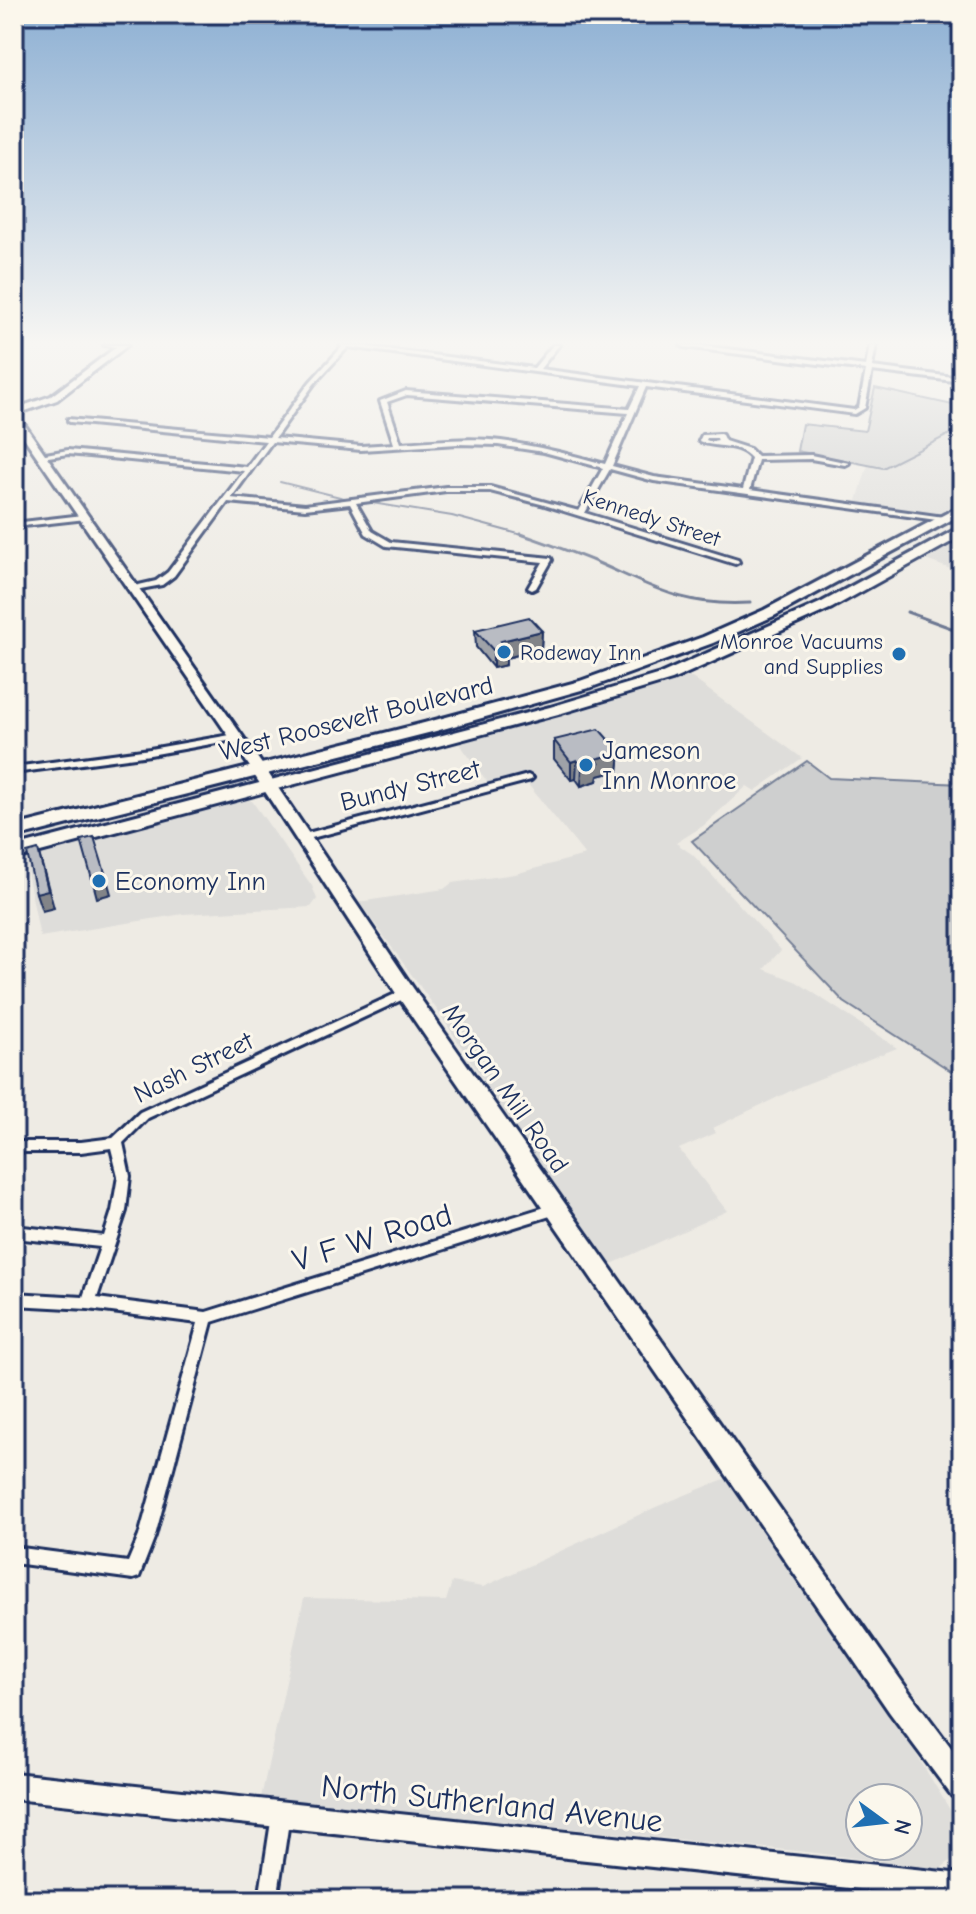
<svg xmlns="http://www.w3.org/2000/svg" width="976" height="1914" viewBox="0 0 976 1914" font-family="'Comic Neue',sans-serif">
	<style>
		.built { fill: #deddda; fill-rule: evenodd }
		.green { fill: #cecfcf; stroke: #747f96; stroke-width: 2 }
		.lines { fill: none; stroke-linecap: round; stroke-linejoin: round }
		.stream-far1 { stroke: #6d7892; stroke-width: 2 }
		.stream { stroke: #6d7892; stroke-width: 3 }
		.street-casing { stroke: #1b2f5e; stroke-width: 6 }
		.secondary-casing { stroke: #1b2f5e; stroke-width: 6 }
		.primary-casing { stroke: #1b2f5e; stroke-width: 6 }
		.highway-casing { stroke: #1b2f5e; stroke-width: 6 }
		.street { fill: #fbf7ec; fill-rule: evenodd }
		.secondary { fill: #fbf7ec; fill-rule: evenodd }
		.primary { fill: #fbf7ec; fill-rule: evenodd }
		.highway { fill: #fbf7ec; fill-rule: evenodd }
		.wall { fill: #9fa2a8; stroke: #1b2f5e; stroke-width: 2 }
		.shaded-wall { fill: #828488; stroke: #1b2f5e; stroke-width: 2 }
		.building { fill: #b9bcc3; stroke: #1b2f5e; stroke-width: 2 }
		.poi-dot { fill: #1f6fb2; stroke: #fbf7ec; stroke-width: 3 }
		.labels { text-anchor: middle; stroke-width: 6; stroke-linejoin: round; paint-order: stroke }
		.far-street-label { font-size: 22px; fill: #1b2f5e; stroke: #fbf7ec }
		.far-poi-label { font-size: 22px; fill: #1b2f5e; stroke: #fbf7ec; text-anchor: end }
		.street-label { font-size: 26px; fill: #1b2f5e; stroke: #fbf7ec }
		.poi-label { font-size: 26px; fill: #1b2f5e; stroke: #fbf7ec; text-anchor: start }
		.near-street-label { font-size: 32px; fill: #1b2f5e; stroke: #fbf7ec }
	</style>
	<rect width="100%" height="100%" fill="#eeebe4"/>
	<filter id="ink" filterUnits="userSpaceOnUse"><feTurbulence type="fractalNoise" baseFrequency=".0125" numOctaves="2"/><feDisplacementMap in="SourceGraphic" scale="16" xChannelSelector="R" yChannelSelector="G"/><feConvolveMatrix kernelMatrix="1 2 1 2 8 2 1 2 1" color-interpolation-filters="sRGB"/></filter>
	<g filter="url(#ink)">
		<g class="built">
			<path d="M962,428V502L945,512L932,514L856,504L868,464L883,468Z"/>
			<path d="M962,537V573L923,559Z"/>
			<path d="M688,675L802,758L755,791L747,786L703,826L676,843L693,855L781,950L764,969L797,982L897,1048L801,1086L713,1128L716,1133L679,1149L727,1211L605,1267L440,1014L359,902L444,889L452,883L515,874L585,855L527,783L494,791L459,743L593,707Z"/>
			<path d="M244,799L252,801L312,886L317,899L311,907L183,914L40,937L24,856Z"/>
			<path d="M729,1477L890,1711L958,1823L961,1845L950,1861L939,1870L817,1853L261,1798L304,1598L446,1601L452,1582L483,1587L656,1507ZM860,1798H908V1846H860Z"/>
		</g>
		<g class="green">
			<path d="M875,388L962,407V418L953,423L962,428L883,468L797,451L802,424L865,431Z"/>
			<path d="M807,761L829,778L962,784V1078L844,1002L692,841Z"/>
		</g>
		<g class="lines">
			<g class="stream-far1">
				<path d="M280,482L352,500"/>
				<path d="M360,501L452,516L526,536"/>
			</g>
			<g class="stream">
				<path d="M521,534C546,543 572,552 596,562C655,588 684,607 750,603"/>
				<path d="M907,612L962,632"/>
			</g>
			<defs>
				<g id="street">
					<path d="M104,345H123L125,346L122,348Z"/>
					<path d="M340,345H353L534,368L553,345H559L540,369L854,410L859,407L866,370L684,347L681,345H695L866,366L870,345H876L872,367L962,378V382L872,371L865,408L855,414L646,387L612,466L654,477L743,489L751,458C737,442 716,449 699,441L702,435L720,434L722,435L725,441L750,449L757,456L811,455L849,463L845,465L811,459L758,460L750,490L944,517L948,519L944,521L654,481L610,469L585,513L738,560L739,562L735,564L541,504L490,491H446L356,503L372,531L391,542L551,558L552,560L536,588L532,590L528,588L543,562L386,546L366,534L350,504L305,509L228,502L174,576L162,585L130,591V587L156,581L168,572L244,471L68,454L42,458L40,457V455L68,450L247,467L266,441L70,422L68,421V419L269,437L310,382L342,347ZM348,347L640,386L629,409L406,391L380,401L394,444L361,446L275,438L314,384ZM407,395L628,413L605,464C571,455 537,446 501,441C468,437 434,441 401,443L387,402ZM707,438H717L718,441L712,442L706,440ZM272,442L361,450L458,444L498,445L544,452L603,468L579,511L490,487H446L305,505L231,498Z"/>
					<path d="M83,515H86V519L14,527V523Z"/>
					<path d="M236,734L241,737L239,739L150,755L14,773V767L150,749Z"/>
					<path d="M528,775L533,778L531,780L304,840L299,837L300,835Z"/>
					<path d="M406,989L410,990L412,993L410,996L148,1118L123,1143L130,1176L126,1211L97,1298L206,1312L555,1204L560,1205L562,1209L560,1213L212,1322L155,1536L139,1577L133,1579L14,1563V1547L128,1562L139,1536L198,1323L88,1309L14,1305V1293L83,1297L100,1247L14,1238V1226L104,1236L112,1211L118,1176L111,1148L81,1152H14V1142H81L113,1138L140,1112Z"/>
					<path d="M281,1806L287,1809L290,1815L277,1900H259L272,1815L275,1809Z"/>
				</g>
				<g id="secondary">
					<path d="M119,345H128L57,400L17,414L266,770L264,773H254L14,423V409L51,396Z"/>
					<path d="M14,1773L962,1874V1900L14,1799Z"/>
				</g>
				<path id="primary" d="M259,765L264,767L413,988L910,1693L962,1762V1800L952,1796L890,1713L399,998L251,770Z"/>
				<g id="highway">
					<path d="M962,505V514L774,616L713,643L592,687L436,731L14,838V826L424,723L580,681L703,637L764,610Z"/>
					<path d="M962,526V536L832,608L672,680L562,713L14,859V847L550,707L660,674L822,602Z"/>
				</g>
			</defs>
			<use href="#street" class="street-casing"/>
			<use href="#secondary" class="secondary-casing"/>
			<use href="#primary" class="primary-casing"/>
			<use href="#highway" class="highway-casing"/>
			<use href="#street" class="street"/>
			<use href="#secondary" class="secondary"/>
			<use href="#primary" class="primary"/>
			<use href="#highway" class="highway"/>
		</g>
		<g class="wall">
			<path d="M475,630L542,631L541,649L506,658V665L493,668L476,647Z"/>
			<path d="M554,740L620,753L618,771L598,776L597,781L581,786L576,779L571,780L554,759Z"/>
		</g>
		<g class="shaded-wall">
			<path d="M542,631L541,649L506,658V665L493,668V650L501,641Z"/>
			<path d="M620,753L618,771L598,776L597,781L581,786L582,767L595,759Z"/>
			<path d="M577,760L576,779L571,780V762Z"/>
			<path d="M38,850L54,908L42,911L36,893Z"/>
			<path d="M106,876L111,894L97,898L92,879Z"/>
		</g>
		<g class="building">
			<path d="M529,617L542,631L501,641L506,647L493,650L475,630Z"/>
			<path d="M599,729L620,753L595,759L599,763L582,767L577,760L571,762L554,740Z"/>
			<path d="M94,837L106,876L92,879L81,840Z"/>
			<path d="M38,850L48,890L36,893L27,853Z"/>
		</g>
	</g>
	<linearGradient id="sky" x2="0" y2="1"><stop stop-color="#8cafd3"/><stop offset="0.56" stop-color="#f7f6f3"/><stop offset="1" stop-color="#f7f6f3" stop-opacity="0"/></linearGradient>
	<rect width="976" height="612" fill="url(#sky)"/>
	<g class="poi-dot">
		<circle cx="504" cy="652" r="8"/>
		<circle cx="899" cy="654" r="8"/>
		<circle cx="586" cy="765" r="8"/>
		<circle cx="99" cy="881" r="8"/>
	</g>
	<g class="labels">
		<g class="far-street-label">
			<text transform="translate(652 517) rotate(18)" y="8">Kennedy Street</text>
		</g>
		<g class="far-poi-label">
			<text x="883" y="649">Monroe Vacuums<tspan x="883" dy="25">and Supplies</tspan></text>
			<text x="520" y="660" text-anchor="start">Rodeway Inn</text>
		</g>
		<g class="street-label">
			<text transform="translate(356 718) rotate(-14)" y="9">West Roosevelt Boulevard</text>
			<text transform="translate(410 785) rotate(-14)" y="9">Bundy Street</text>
			<text transform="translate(193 1067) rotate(-26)" y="9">Nash Street</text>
			<text transform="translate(506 1088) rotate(55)" y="9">Morgan Mill Road</text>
		</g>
		<g class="poi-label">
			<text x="602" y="759">Jameson<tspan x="602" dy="30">Inn Monroe</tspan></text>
			<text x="115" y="890">Economy Inn</text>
		</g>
		<g class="near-street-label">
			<text transform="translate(372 1237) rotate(-17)" y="11">V F W Road</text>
			<text transform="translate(492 1803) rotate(6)" y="11">North Sutherland Avenue</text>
		</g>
	</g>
	<rect width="976" height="1914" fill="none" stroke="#fbf7ec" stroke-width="48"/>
	<rect x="24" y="24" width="928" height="1866" fill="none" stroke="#1b2f5e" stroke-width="3" filter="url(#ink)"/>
	<g transform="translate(884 1822) rotate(105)"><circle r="38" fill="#fbf7ec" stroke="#a1a7b3" stroke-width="2"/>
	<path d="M0-6L14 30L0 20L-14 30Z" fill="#1f6fb2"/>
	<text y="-12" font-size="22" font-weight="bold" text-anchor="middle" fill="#1b2f5e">N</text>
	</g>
</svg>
